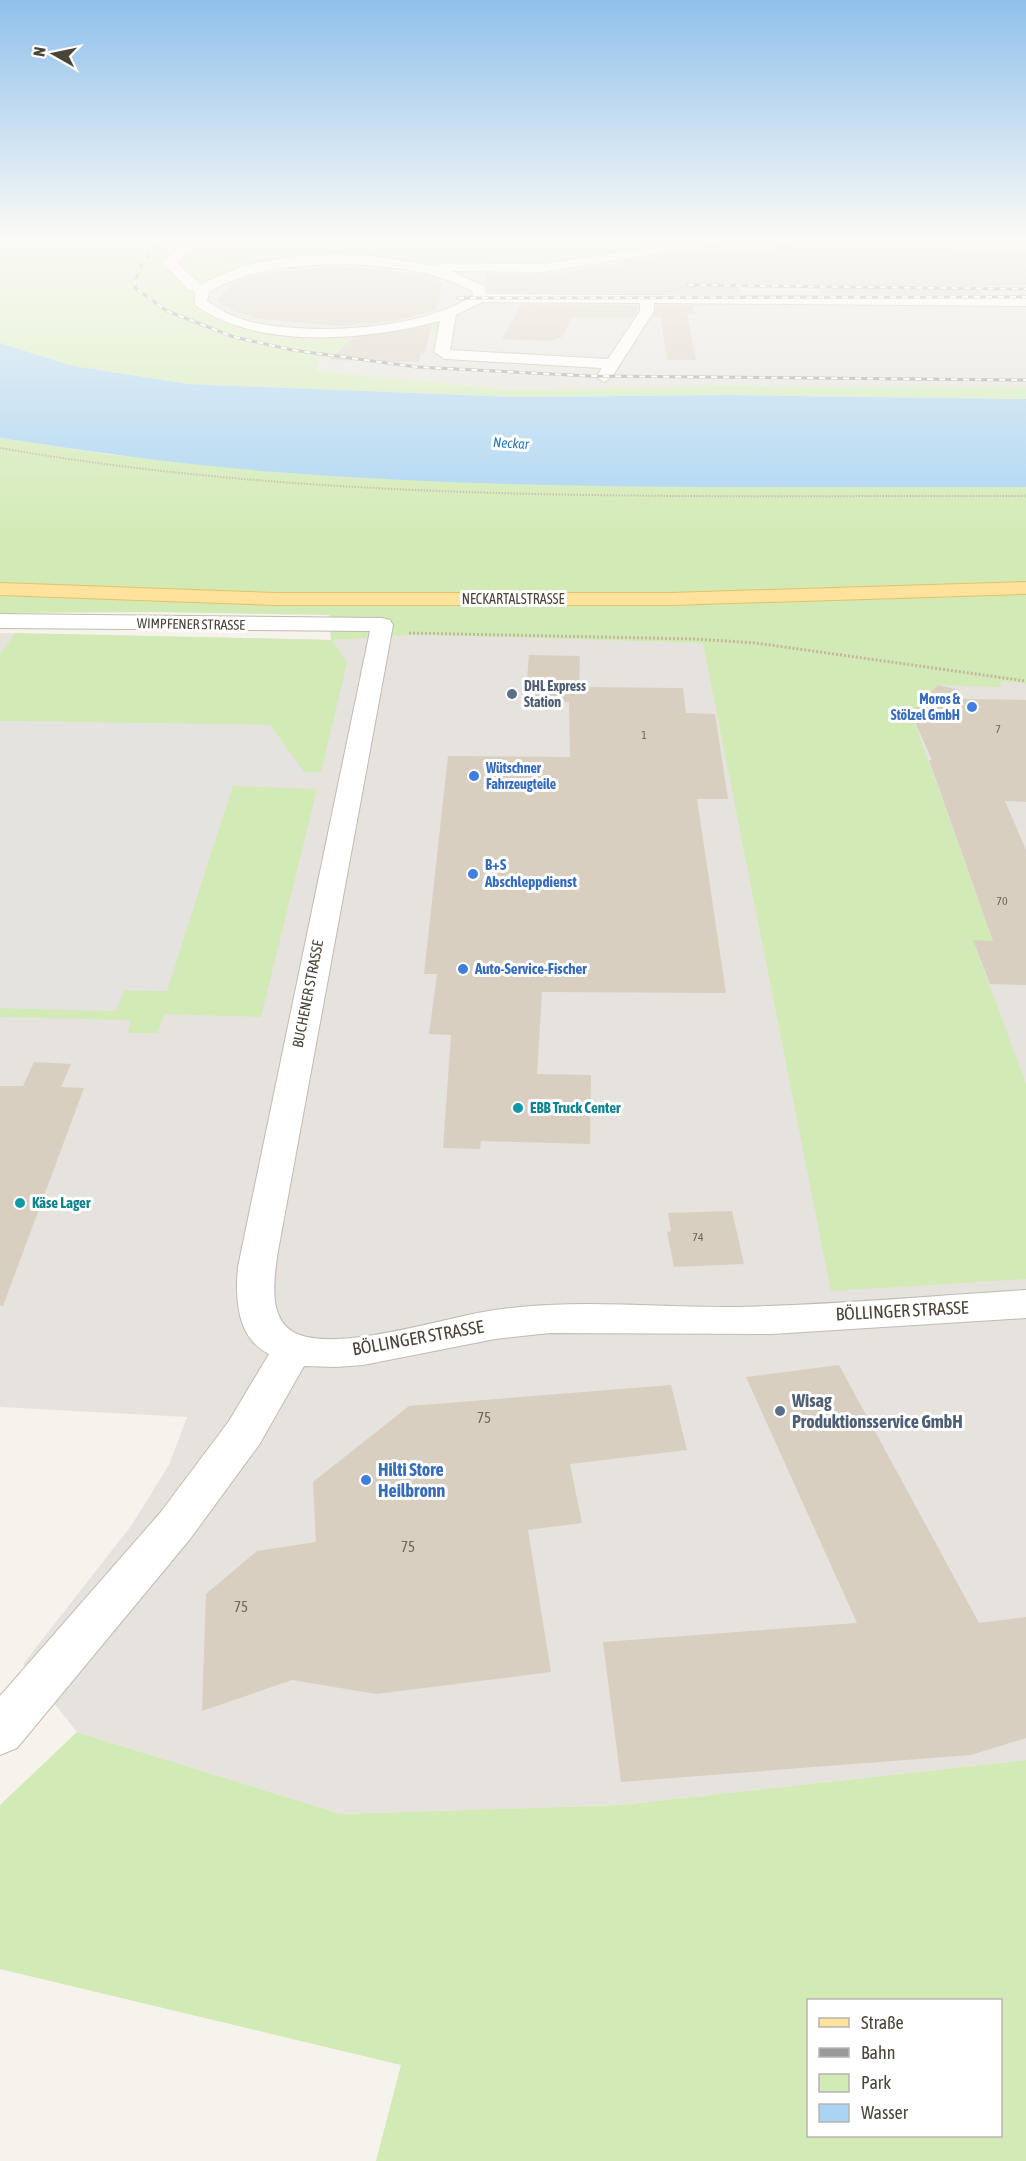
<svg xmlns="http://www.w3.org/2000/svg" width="1026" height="2161" viewBox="0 0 1026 2161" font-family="'Asap Condensed',sans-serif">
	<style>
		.industrial { fill: #e6e2dd }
		.green { fill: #d2eab5; fill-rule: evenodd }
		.parking { fill: #e5e3e0 }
		.water { fill: #a9d4f2 }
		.building { fill: #d8cfc1 }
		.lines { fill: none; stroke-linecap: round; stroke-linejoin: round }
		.minor-casing { stroke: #c2bbae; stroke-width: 2 }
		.major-casing { stroke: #e6c16a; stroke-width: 2 }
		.path-far2 { stroke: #c4b79f; stroke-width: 1.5; stroke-dasharray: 1.5 1.5; stroke-linecap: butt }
		.path-far1 { stroke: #c4b79f; stroke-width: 2; stroke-dasharray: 1.5 1.5; stroke-linecap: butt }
		.path { stroke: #c4b79f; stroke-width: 3; stroke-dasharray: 2 2; stroke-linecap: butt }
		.minor { fill: #fff; fill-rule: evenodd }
		.major { fill: #ffe39c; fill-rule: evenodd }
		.rail-casing { stroke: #9a9a9a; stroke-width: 3 }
		.rail { stroke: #fff; stroke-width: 2; stroke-dasharray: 6; stroke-linecap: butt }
		.service-dot { fill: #5c6f8a; stroke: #fff; stroke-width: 2 }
		.shop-dot { fill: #3f7fe0; stroke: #fff; stroke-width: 2 }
		.culture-dot { fill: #0f9aa8; stroke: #fff; stroke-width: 2 }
		.labels { text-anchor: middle; stroke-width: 6; stroke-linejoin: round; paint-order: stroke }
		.number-label { font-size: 12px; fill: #6e675b }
		.far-water-label { font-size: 14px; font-style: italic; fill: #2e7ab2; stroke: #fff }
		.far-street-label { font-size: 14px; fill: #4b4439; stroke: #fff }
		.far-service-label { font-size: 14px; font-weight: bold; fill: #4e5e75; stroke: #fff; text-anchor: start }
		.far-shop-label { font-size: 14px; font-weight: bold; fill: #366cbe; stroke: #fff; text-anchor: end }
		.shop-label { font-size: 15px; font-weight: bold; fill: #366cbe; stroke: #fff; text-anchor: start }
		.street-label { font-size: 15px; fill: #4b4439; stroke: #fff }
		.culture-label { font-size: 15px; font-weight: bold; fill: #0d838f; stroke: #fff; text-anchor: start }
		.near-number-label { font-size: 15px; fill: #6e675b }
		.near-street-label { font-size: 18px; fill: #4b4439; stroke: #fff }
		.near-service-label { font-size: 18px; font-weight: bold; fill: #4e5e75; stroke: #fff; text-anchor: start }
		.near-shop-label { font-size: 18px; font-weight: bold; fill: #366cbe; stroke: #fff; text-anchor: start }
	</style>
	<rect width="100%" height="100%" fill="#f6f3ec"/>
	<g class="industrial">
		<path d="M14,238H1026V387L512,390L314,371Z"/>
		<path d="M0,633L331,640L417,635L748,644L1026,684V1760L621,1805L341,1814L77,1732L23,1664L131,1526L169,1465L187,1417L0,1407Z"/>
	</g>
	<g class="green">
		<path d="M0,238H172L142,256L231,257L238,245L199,248L210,238H712L540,265L299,261L195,290C189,331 274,328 300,329C318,330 338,333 356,331C385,329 414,322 443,318L438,333H371L361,357L329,354L320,358L315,371L512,390L720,386L1026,387V399L727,395L517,397L189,384L73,366L0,343Z"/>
		<path d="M0,438L113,455L616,485L1026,487V684L1002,681L1000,687L938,685L911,713L993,941H973L1026,1084V1279L831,1291L703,643L417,635L332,640L347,663L321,772H304L270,725L0,721V655L15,633L331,640L329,615L155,612L0,613Z"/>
		<path d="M233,786L317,789L261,1017L164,1014L158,1033H128L131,1020L0,1017V1008L116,1011L124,990L166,991Z"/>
		<path d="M77,1732L341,1814L621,1805L1026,1760V2161H376L401,2065L0,1969V1805ZM1000,2000V2136H808V2000Z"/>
	</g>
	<path class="parking" d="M0,721L270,725L304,772L237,771L167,991L124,990L116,1011L0,1008Z"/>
	<path class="water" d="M0,343L73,366L189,384L517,397L727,395L1026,399V487C777,486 526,492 277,472C184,465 92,452 0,438Z"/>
	<g class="building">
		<path d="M860,238H949L958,251H1026V286H978L983,295L821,294L819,289H809L808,284L753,283L737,284L741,294L488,292L485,284L487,274H544L584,270L596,266H618V262L687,251H765L795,239L861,240Z"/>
		<path d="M332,267L382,269L430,277L442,283L436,310L395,321L338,326L260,319L234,311L217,301L231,284L243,279L278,271Z"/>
		<path d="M522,304L638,305V310L633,317H572L562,337L549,341L502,339Z"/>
		<path d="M656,305L746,306H692L694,313H687L696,360H667L661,317H653Z"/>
		<path d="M432,325L425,353H421L419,362L329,360L353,338Z"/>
		<path d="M529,655L580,656L579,687L683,688L686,713L715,714L728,799H697L726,993L542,992L537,1074L591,1075L590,1144L481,1141L480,1149L443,1148L451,1035L429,1034L437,974H424L448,756L570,757L569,702H525Z"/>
		<path d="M938,685L959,690L963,699L1026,700V802L1005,801L1026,850V985L990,984L973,940L993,941L929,760H932L911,713Z"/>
		<path d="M34,1062L71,1064L61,1087L84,1088L3,1306L0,1305V1086H23Z"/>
		<path d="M732,1211L744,1264L674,1267L667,1232L671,1231L668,1213Z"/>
		<path d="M839,1365L979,1623L1026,1617V1738L971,1755L621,1782L603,1642L857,1623L746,1377Z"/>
		<path d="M671,1385L687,1450L570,1464L582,1523L528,1530L551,1672L376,1694L292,1680L202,1711L206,1594L257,1551L316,1542L313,1482L409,1406Z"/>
	</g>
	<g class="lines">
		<defs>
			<g id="minor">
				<path d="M189,238H202L177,263L201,285C268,246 364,249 436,267L443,263L544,264L708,238H736L730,242L544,272L451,271L484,286L486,294L1026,298V306L654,303V311L612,377L604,382L596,377L602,368L445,359L434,352L440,321C367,340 259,351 195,305V292L187,289L163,263ZM351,264C394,267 434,270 472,291L473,295C422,331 307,336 248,321C233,317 220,310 207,301L209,292C253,266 301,265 351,264ZM482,302L640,303V311L608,359L450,350L456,315Z"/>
				<path d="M0,614L382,618L390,620L393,625L278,1251C274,1279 266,1323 300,1335C342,1350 438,1320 483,1312C567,1297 652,1308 736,1307C833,1305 930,1296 1026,1290V1318L772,1334L550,1333L495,1339L363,1365L337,1367L304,1366L259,1445L190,1539L17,1748L0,1755V1696L160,1513L229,1421L269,1354C237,1339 235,1298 238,1267L370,631L0,628Z"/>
			</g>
			<path id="major" d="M1026,582V594L671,605H275L0,595V583L275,593H671Z"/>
		</defs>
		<use href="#minor" class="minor-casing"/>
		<use href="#major" class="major-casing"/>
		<path class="path-far2" d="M430,238L432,249"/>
		<path class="path-far1" d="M0,448C333,506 688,495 1026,496"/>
		<path class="path" d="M409,633L695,639L756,643L1026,681"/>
		<use href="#minor" class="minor"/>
		<use href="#major" class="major"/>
		<defs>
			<g id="rail">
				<path d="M176,238C153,249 136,261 135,288L167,311L234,337L292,350L417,367L590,376L1026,380"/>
				<path d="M688,285L1026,289"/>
				<path d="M458,298L1026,297"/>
			</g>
		</defs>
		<use href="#rail" class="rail-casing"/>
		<use href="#rail" class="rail"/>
	</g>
	<linearGradient id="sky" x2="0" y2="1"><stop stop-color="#8fc1ec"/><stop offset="0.44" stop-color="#fbfaf6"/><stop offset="1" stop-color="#fbfaf6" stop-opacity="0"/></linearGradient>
	<rect width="1026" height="540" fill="url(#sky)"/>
	<g class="service-dot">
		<circle cx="512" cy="694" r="6"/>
		<circle cx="780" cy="1411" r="6"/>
	</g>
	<g class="shop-dot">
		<circle cx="972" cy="707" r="6"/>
		<circle cx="474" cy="776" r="6"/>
		<circle cx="473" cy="874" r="6"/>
		<circle cx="463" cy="969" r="6"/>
		<circle cx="366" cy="1480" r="6"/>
	</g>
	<g class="culture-dot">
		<circle cx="518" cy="1108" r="6"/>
		<circle cx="20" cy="1203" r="6"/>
	</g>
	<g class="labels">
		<g class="number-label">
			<text x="998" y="733">7</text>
			<text x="644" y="739">1</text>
			<text x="1002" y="905">70</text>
			<text x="698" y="1241">74</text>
		</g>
		<g class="far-water-label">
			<text transform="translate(511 443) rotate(3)" y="5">Neckar</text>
		</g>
		<g class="far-street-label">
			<text x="513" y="604">NECKARTALSTRASSE</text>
			<text transform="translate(191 624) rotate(1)" y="5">WIMPFENER STRASSE</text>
		</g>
		<g class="far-service-label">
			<text x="524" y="691">DHL Express<tspan x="524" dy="16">Station</tspan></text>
		</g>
		<g class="far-shop-label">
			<text x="960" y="704">Moros &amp;<tspan x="960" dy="16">Stölzel GmbH</tspan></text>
			<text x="486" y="773" text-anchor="start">Wütschner<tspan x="486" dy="16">Fahrzeugteile</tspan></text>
		</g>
		<g class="shop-label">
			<text x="485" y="870">B+S<tspan x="485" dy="17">Abschleppdienst</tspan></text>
			<text x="475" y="974">Auto-Service-Fischer</text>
		</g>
		<g class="street-label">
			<text transform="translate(308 994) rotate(-79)" y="5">BUCHENER STRASSE</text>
		</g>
		<g class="culture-label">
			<text x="530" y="1113">EBB Truck Center</text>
			<text x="32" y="1208">Käse Lager</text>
		</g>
		<g class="near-number-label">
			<text x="484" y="1423">75</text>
			<text x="408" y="1552">75</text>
			<text x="241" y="1612">75</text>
		</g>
		<g class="near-street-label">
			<text transform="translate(902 1311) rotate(-3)" y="6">BÖLLINGER STRASSE</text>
			<text transform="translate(418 1338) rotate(-10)" y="6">BÖLLINGER STRASSE</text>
		</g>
		<g class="near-service-label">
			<text x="792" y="1407">Wisag<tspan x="792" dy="21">Produktionsservice GmbH</tspan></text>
		</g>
		<g class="near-shop-label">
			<text x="378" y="1476">Hilti Store<tspan x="378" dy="21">Heilbronn</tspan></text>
		</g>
	</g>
	<rect x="807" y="1999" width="195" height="138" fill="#ffffff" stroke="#b7b4b0" stroke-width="1.5"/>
	<rect x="819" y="2018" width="30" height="9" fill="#ffe39c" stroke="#b7b4b0" stroke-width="1.5"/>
	<text x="861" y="2029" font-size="18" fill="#4b4439">Straße</text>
	<rect x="819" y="2048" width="30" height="9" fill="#9a9a9a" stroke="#b7b4b0" stroke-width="1.5"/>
	<text x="861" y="2059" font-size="18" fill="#4b4439">Bahn</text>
	<rect x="819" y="2074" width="30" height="18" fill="#d2eab5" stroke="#b7b4b0" stroke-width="1.5"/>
	<text x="861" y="2089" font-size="18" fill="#4b4439">Park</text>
	<rect x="819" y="2104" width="30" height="18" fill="#a9d4f2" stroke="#b7b4b0" stroke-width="1.5"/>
	<text x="861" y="2119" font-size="18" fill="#4b4439">Wasser</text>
	<g transform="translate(54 54) rotate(279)" stroke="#ffffff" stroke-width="4.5" paint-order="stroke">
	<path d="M0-4.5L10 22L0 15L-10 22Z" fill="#4b4439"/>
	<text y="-9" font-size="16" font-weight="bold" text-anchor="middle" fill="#4b4439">N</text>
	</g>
</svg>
